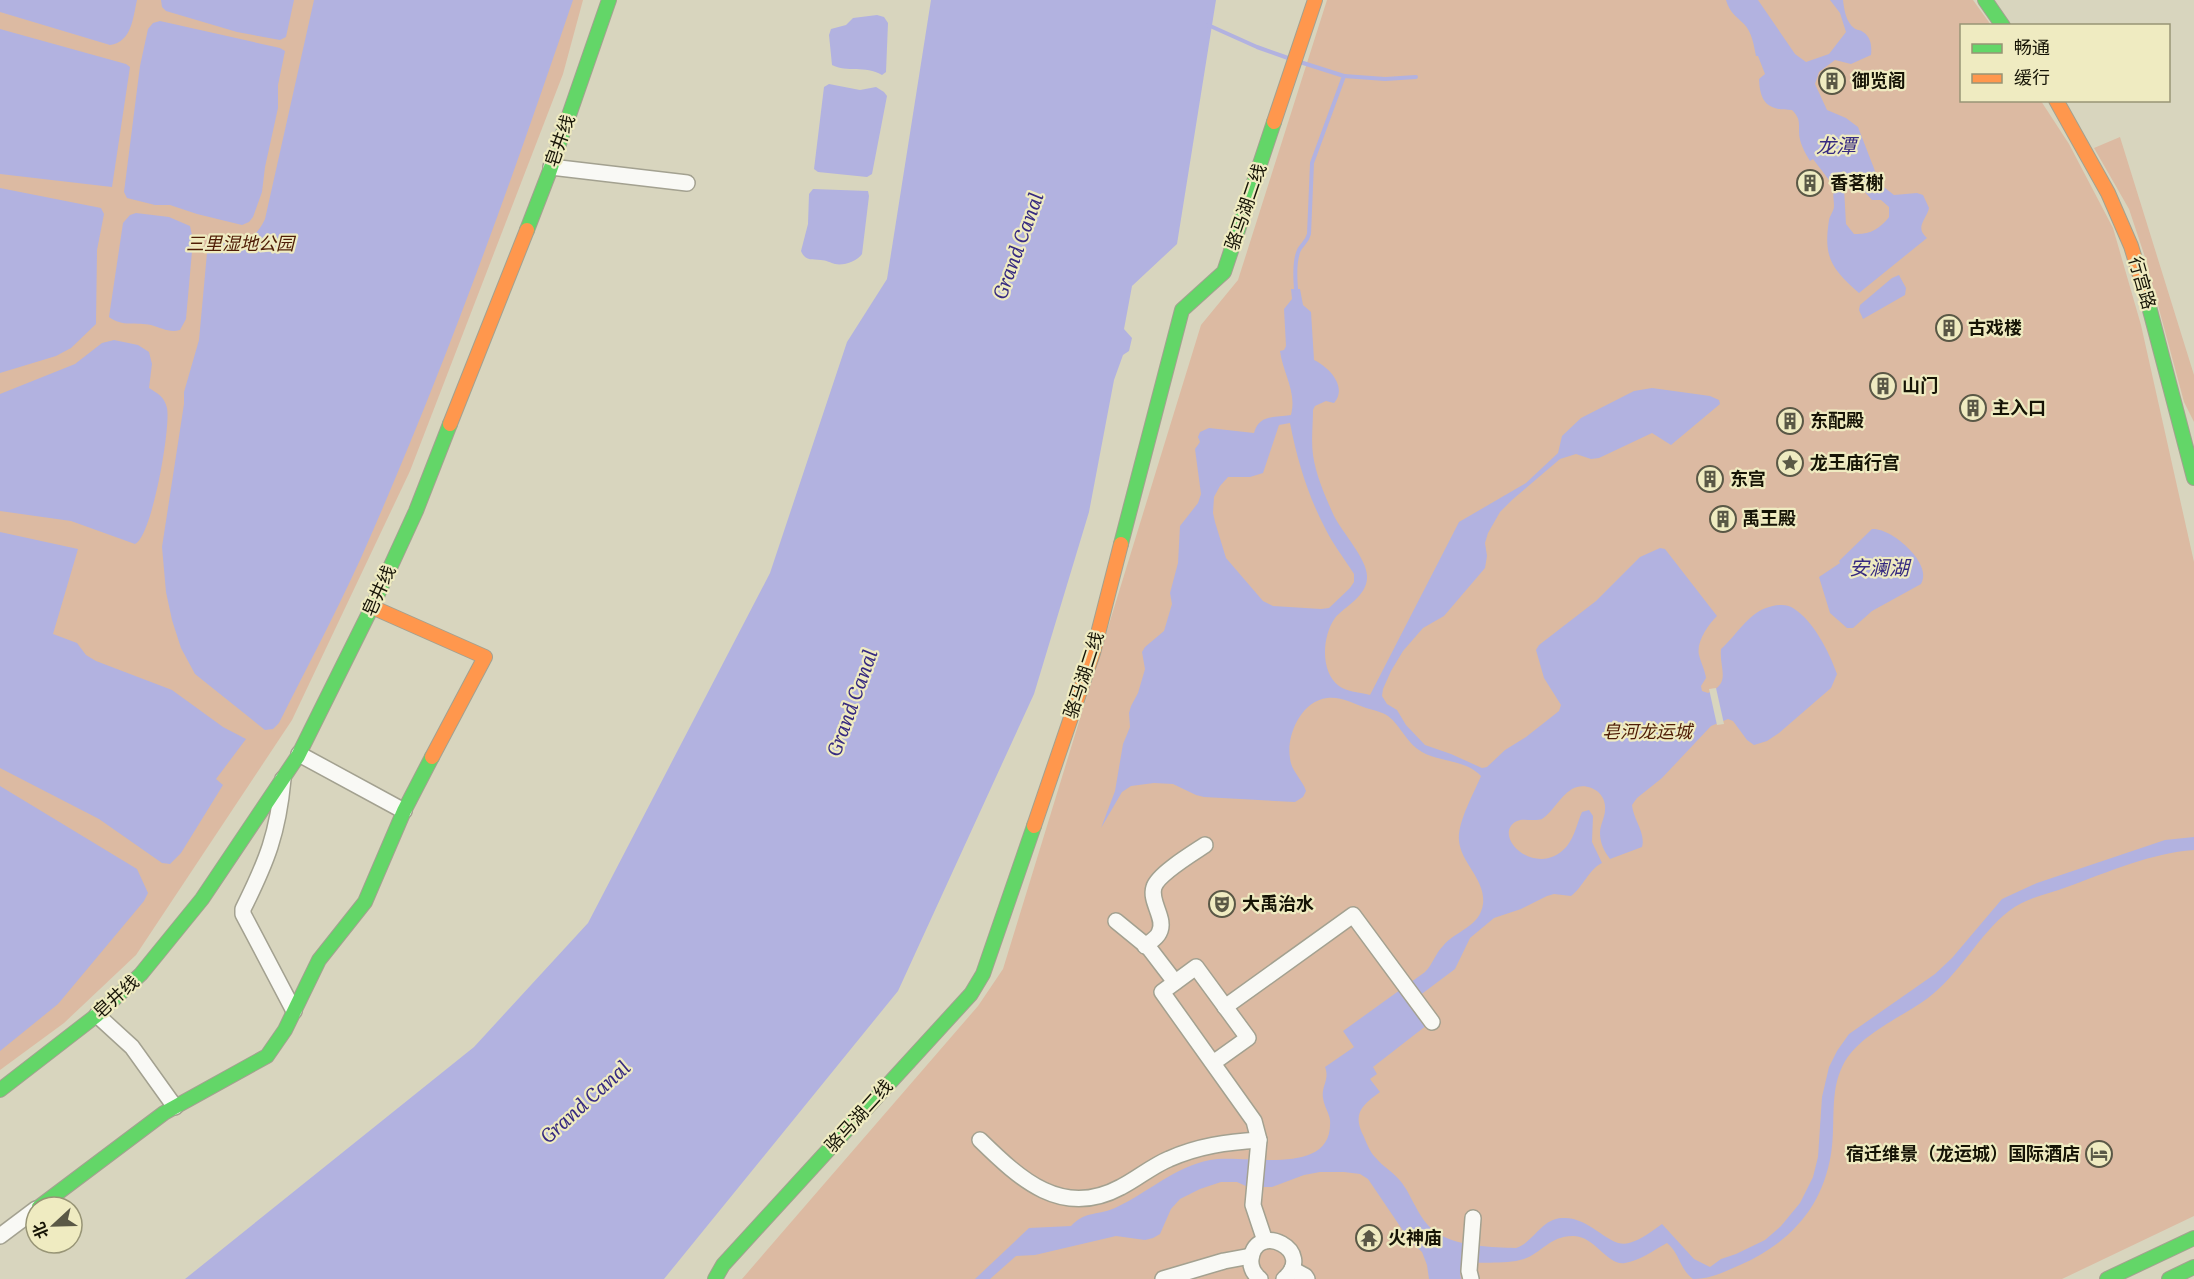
<svg xmlns="http://www.w3.org/2000/svg" width="2194" height="1279" viewBox="0 0 2194 1279" font-family="Literata,'Noto Sans SC',serif">
	<style>
		.green { fill: #dcbaa2 }
		.water { fill: #b2b2e0; fill-rule: evenodd }
		.pier { fill: #d8d5be }
		.lines { fill: none; stroke-linecap: round; stroke-linejoin: round }
		.stream { stroke: #b2b2e0; stroke-width: 4 }
		.street-casing { stroke: #a3a190; stroke-width: 18 }
		.fast-casing { stroke: #a3a190; stroke-width: 16 }
		.slow-casing { stroke: #a3a190; stroke-width: 16 }
		.street { stroke: #f9f9f5; stroke-width: 15 }
		.fast { stroke: #63d668; stroke-width: 14 }
		.slow { stroke: #ff974d; stroke-width: 14 }
		.labels { text-anchor: middle; stroke-width: 4.5; stroke-linejoin: round; paint-order: stroke }
		.poi-label { font-size: 18px; font-weight: bold; fill: #161406; stroke: #efebc1; text-anchor: start }
		.street-label { font-size: 18px; fill: #161406; stroke: #efebc1 }
		.park-label { font-size: 18px; font-style: italic; fill: #4f1d06; stroke: #efebc1 }
		.water-label { font-size: 20px; font-style: italic; fill: #362a80; stroke: #efebc1 }
	</style>
	<rect width="100%" height="100%" fill="#d8d5be"/>
	<g class="green">
		<path d="M0,0H583L563,74L410,471L292,720L136,955L64,1023L0,1070Z"/>
		<path d="M1327,0H1973L1991,25L1962,26V100L2041,101L2069,144L2113,228L2141,325L2194,562V1216L2062,1279H742L978,1006L1003,969L1201,325L1238,280Z"/>
		<path d="M2120,137L2194,375V422L2184,402L2145,257L2129,209L2094,148Z"/>
	</g>
	<g class="water">
		<path d="M0,0H137C133,17 132,42 110,45L0,12Z"/>
		<path d="M161,0H294L286,37L280,40L237,32L166,11L162,7Z"/>
		<path d="M314,0H573C509,189 441,378 360,560C335,615 306,669 279,723L273,729L265,730L195,674L181,648L172,620L166,592L162,547L184,404V392L199,340L208,242C229,225 248,256 265,219Z"/>
		<path d="M931,0H1216L1177,244L1132,286L1124,329L1132,338L1129,351L1123,355L1114,380L1089,512L1034,694L898,991L664,1279H185L474,1047L588,923L770,573L847,342L887,279Z"/>
		<path d="M1726,0H1758L1795,54L1806,62L1829,54L1846,32L1840,13L1830,0H1843C1844,9 1846,22 1854,28C1858,31 1859,29 1863,32C1871,37 1872,46 1871,55L1851,64L1835,60L1819,72L1815,84L1827,110L1846,118L1858,127L1880,184L1894,195L1917,193L1923,195L1929,208C1927,219 1914,227 1927,238L1859,293C1832,269 1823,258 1829,220C1830,215 1834,211 1834,206C1834,199 1832,195 1835,188L1813,159L1810,161C1805,153 1799,142 1799,132C1799,122 1800,118 1792,110C1769,110 1760,104 1759,79L1765,74L1758,56H1756C1754,46 1752,32 1744,24C1735,15 1730,13 1726,0ZM1857,179L1864,184V191L1872,200H1881L1889,207V217C1880,229 1869,235 1854,234L1846,224L1844,188L1848,183Z"/>
		<path d="M877,15L884,17L888,23L886,72L882,75C865,65 847,73 832,65L829,35L831,29L846,25L853,18Z"/>
		<path d="M160,21L280,48L285,51L278,85V108L265,167L262,192L253,217L249,222L242,225L197,214L170,205H155L127,198L124,192L140,66L148,29L153,23Z"/>
		<path d="M0,29L126,64L130,67L112,187L0,174Z"/>
		<path d="M829,84L860,90L876,87L884,92L887,96L872,174L867,177L818,172L814,169L824,87Z"/>
		<path d="M0,188L101,208L104,214L97,250L96,324L71,348L56,356L0,373Z"/>
		<path d="M813,189L868,191L869,196L862,254C857,261 844,266 835,264C831,263 826,260 821,260C811,259 805,261 801,251L808,224L809,194Z"/>
		<path d="M136,213L169,217L190,226L193,240L186,319L180,330C169,333 162,328 151,325C137,322 122,327 109,317L123,223L130,215Z"/>
		<path d="M1899,275L1906,288L1905,295L1863,319L1859,310L1860,305L1892,278Z"/>
		<path d="M1291,289H1300L1303,305L1311,312L1314,360C1329,367 1348,387 1334,403L1326,401L1315,406L1313,410C1313,425 1311,440 1313,455C1316,476 1326,498 1334,516C1342,532 1367,559 1367,576C1368,596 1345,606 1335,618C1322,636 1320,672 1339,686C1347,692 1360,692 1370,695L1459,522L1526,483L1558,453L1562,436L1581,418L1634,391L1652,388L1710,396L1719,400L1720,404L1671,445L1652,433L1599,458L1591,459L1576,454L1560,459L1512,500L1500,512L1488,533L1485,543L1487,556L1485,568L1444,616L1423,628L1403,651L1391,671L1383,689L1382,696L1387,704L1397,710L1406,725L1425,745L1451,754L1482,768L1487,767L1505,750L1526,737L1559,711L1561,705L1544,678L1536,650L1539,645L1596,601L1640,557L1660,548L1665,549L1717,616C1708,625 1696,642 1699,655C1701,663 1705,670 1706,678L1701,686L1702,691L1708,693C1732,683 1719,669 1721,649C1735,637 1748,614 1766,608C1774,605 1786,603 1793,608C1814,621 1829,652 1837,674L1831,688L1779,733L1767,741L1754,745L1747,740L1733,721L1728,719L1711,726L1662,778L1637,798L1632,805C1633,819 1646,833 1642,847L1610,859C1604,851 1600,843 1600,833C1600,825 1605,817 1605,810C1607,792 1587,781 1572,789C1559,797 1554,811 1542,819C1533,822 1522,817 1515,822C1492,838 1538,880 1567,846C1575,836 1577,823 1582,812L1589,810L1593,816L1592,842L1602,863C1589,869 1583,887 1571,896L1554,894L1547,896L1521,909L1494,918L1470,938L1455,969L1411,1002L1427,1025L1373,1067L1377,1074L1370,1079L1380,1092C1361,1106 1352,1114 1364,1137C1367,1144 1370,1152 1375,1157C1383,1167 1395,1173 1402,1183C1415,1201 1419,1222 1439,1234C1460,1247 1492,1247 1516,1248C1534,1242 1541,1219 1562,1218C1591,1216 1609,1249 1629,1243C1641,1240 1652,1231 1662,1224L1694,1259L1710,1267L1721,1259L1736,1254L1765,1240L1781,1226L1800,1203L1813,1177L1818,1157L1822,1097L1829,1067L1837,1051L1849,1034L1935,974L1952,958L2002,899L2037,883L2165,840L2194,837V850C2151,853 2108,872 2067,887C2048,894 2025,898 2009,911C1979,934 1960,974 1928,998C1902,1017 1858,1035 1843,1065C1829,1092 1836,1125 1831,1154C1822,1209 1789,1243 1740,1265C1724,1272 1711,1279 1693,1279C1680,1270 1679,1252 1667,1243C1654,1250 1639,1261 1625,1263C1607,1266 1596,1237 1574,1236C1549,1235 1540,1256 1520,1260C1504,1264 1485,1262 1469,1263L1463,1266L1460,1273L1461,1279H1429L1427,1265L1422,1252L1410,1241L1368,1179L1360,1174L1344,1172H1320L1304,1175L1272,1187H1248L1237,1182H1221L1200,1189L1180,1199L1171,1209L1160,1234L1153,1238L1145,1240L1116,1236L1035,1255L1016,1256L990,1279H975L1029,1228L1071,1226C1086,1210 1099,1216 1117,1207C1149,1192 1174,1167 1210,1160C1243,1153 1334,1179 1330,1120C1329,1113 1324,1106 1323,1098C1321,1086 1330,1080 1325,1067L1354,1047L1343,1031L1425,972C1433,964 1435,954 1443,946C1455,931 1480,927 1483,904C1486,880 1461,863 1459,841C1457,823 1474,793 1481,776C1466,760 1440,762 1422,752C1407,744 1401,726 1388,716C1382,712 1373,710 1366,708C1355,704 1340,696 1327,698C1301,701 1286,736 1290,758C1291,771 1302,779 1306,791L1303,797L1295,802L1204,797L1196,795L1173,784L1154,783L1131,786L1122,792L1101,828L1115,791L1123,744L1130,727L1129,713L1131,706L1138,693L1145,669L1142,652L1145,647L1164,631L1172,604L1170,593L1178,563L1180,526L1198,503L1201,494L1195,449L1200,442L1198,437L1200,432L1209,428L1254,433C1259,414 1274,418 1291,415C1297,391 1283,374 1280,351L1284,350L1286,346L1284,309L1292,299ZM1290,423C1297,459 1307,493 1324,526C1332,543 1344,558 1354,574V582L1350,588L1329,608L1321,609L1273,606L1263,601L1226,558L1215,522L1213,513L1214,497L1220,486L1228,477H1250L1263,473L1279,425Z"/>
		<path d="M114,340L138,345L149,352L152,364L149,388C158,394 164,396 167,408C171,427 152,537 135,544L71,521L0,511V394L75,364L102,343Z"/>
		<path d="M1872,529C1891,527 1934,564 1921,584L1872,611L1853,628H1847L1830,613L1819,577L1840,563L1839,561Z"/>
		<path d="M0,532L78,549L53,634L77,643L86,655L96,661L172,690L223,727L246,739L216,779L223,785L181,853L170,864L162,863L99,819L0,768Z"/>
		<path d="M0,786L137,869L148,893L144,901L58,1004L0,1051Z"/>
	</g>
	<path class="pier" d="M1716,688L1724,724L1717,725L1709,689Z"/>
	<g class="lines">
		<g class="stream">
			<path d="M1208,25L1257,47L1288,58"/>
			<path d="M1344,76L1385,79L1416,77"/>
			<path d="M1296,289C1295,277 1294,261 1299,250C1302,244 1307,242 1309,234L1312,163L1344,76L1300,62"/>
		</g>
		<defs>
			<g id="street">
				<path d="M551,167L687,183"/>
				<path d="M299,754L404,811"/>
				<path d="M283,779C278,833 267,861 243,909V914L294,1011"/>
				<path d="M1116,921L1149,948L1175,982"/>
				<path d="M1145,946C1150,942 1157,938 1159,933C1167,919 1149,902 1154,887C1158,874 1193,853 1205,845"/>
				<path d="M1225,1007L1353,915L1432,1022"/>
				<path d="M97,1015L132,1047L175,1107"/>
				<path d="M1213,1063L1248,1038L1196,967L1162,992L1254,1121L1259,1140L1253,1205L1265,1241"/>
				<path d="M980,1140C1020,1179 1062,1219 1121,1187C1137,1179 1152,1166 1169,1159C1198,1146 1227,1142 1259,1140"/>
				<path d="M0,1236L36,1209"/>
				<path d="M1292,1269L1305,1276L1307,1279"/>
				<path d="M1163,1279L1224,1261L1251,1256"/>
				<path d="M1260,1279C1254,1274 1250,1267 1251,1259C1256,1220 1317,1251 1284,1279"/>
				<path d="M1471,1279L1469,1271L1473,1218"/>
			</g>
			<g id="fast">
				<path d="M1985,0L2003,26"/>
				<path d="M527,230L549,173L609,0"/>
				<path d="M2146,295L2194,478"/>
				<path d="M1121,544L1182,310L1224,272L1274,122"/>
				<path d="M0,1090L97,1015L141,974L202,899L298,756L372,607L416,511L450,424"/>
				<path d="M39,1207L164,1113L267,1056L285,1030L319,960L365,902L404,811L432,757"/>
				<path d="M715,1279L723,1265L971,994L983,974L1034,826"/>
				<path d="M2107,1279L2194,1238"/>
				<path d="M2169,1279L2194,1267"/>
			</g>
			<g id="slow">
				<path d="M2056,100L2108,193L2131,246L2146,295"/>
				<path d="M1274,122L1315,0"/>
				<path d="M450,424L527,230"/>
				<path d="M372,607L485,657L432,757"/>
				<path d="M1034,826L1093,653L1121,544"/>
			</g>
		</defs>
		<use href="#street" class="street-casing"/>
		<use href="#fast" class="fast-casing"/>
		<use href="#slow" class="slow-casing"/>
		<use href="#street" class="street"/>
		<use href="#fast" class="fast"/>
		<use href="#slow" class="slow"/>
	</g>
	<defs>
		<symbol id="building-ring" viewBox="-11 -11 22 22"><circle r="9.5" fill="#efebc1" stroke="#5a5846" stroke-width="1.5"/><path d="M-4-6H4V6H1V3H-1V6H-4ZM-2.5-4.3h1.7v1.8h-1.7ZM.8-4.3h1.7v1.8H.8ZM-2.5-1h1.7V.8h-1.7ZM.8-1h1.7V.8H.8Z" fill="#5a5846"/></symbol>
		<symbol id="sight-ring" viewBox="-11 -11 22 22"><circle r="9.5" fill="#efebc1" stroke="#5a5846" stroke-width="1.5"/><path d="M0-6L1.8-2.2L6-1.7L2.9 1.2L3.7 5.4L0 3.3L-3.7 5.4L-2.9 1.2L-6-1.7L-1.8-2.2Z" fill="#5a5846"/></symbol>
		<symbol id="theatre-ring" viewBox="-11 -11 22 22"><circle r="9.5" fill="#efebc1" stroke="#5a5846" stroke-width="1.5"/><path d="M-5-5.5Q0-4 5-5.5V0Q5 5 0 6Q-5 5-5 0ZM-3.3-2.5H-1v1.5H-3.3ZM1-2.5H3.3v1.5H1ZM-2.8 1Q0 5.5 2.8 1Z" fill="#5a5846"/></symbol>
		<symbol id="hotel-ring" viewBox="-11 -11 22 22"><circle r="9.5" fill="#efebc1" stroke="#5a5846" stroke-width="1.5"/><path d="M-6-4.5h1.5V1H6V5H4.5V3h-9V5H-6ZM-4 0a1.8 1.8 0 1 1 3.6 0ZM.5 0V-2.5h3Q6-2.5 6 0Z" fill="#5a5846"/></symbol>
		<symbol id="temple-ring" viewBox="-11 -11 22 22"><circle r="9.5" fill="#efebc1" stroke="#5a5846" stroke-width="1.5"/><path d="M0-6L5-2H3V0L6.5 2.5H4V6H1.5V3h-3V6H-4V2.5H-6.5L-3 0V-2H-5Z" fill="#5a5846"/></symbol>
	</defs>
	<g fill-rule="evenodd">
		<use href="#building-ring" x="1817" y="66" width="30" height="30"/>
		<use href="#building-ring" x="1795" y="168" width="30" height="30"/>
		<use href="#building-ring" x="1934" y="313" width="30" height="30"/>
		<use href="#building-ring" x="1868" y="371" width="30" height="30"/>
		<use href="#building-ring" x="1958" y="393" width="30" height="30"/>
		<use href="#building-ring" x="1775" y="406" width="30" height="30"/>
		<use href="#sight-ring" x="1775" y="448" width="30" height="30"/>
		<use href="#building-ring" x="1695" y="464" width="30" height="30"/>
		<use href="#building-ring" x="1708" y="504" width="30" height="30"/>
		<use href="#theatre-ring" x="1207" y="889" width="30" height="30"/>
		<use href="#hotel-ring" x="2084" y="1139" width="30" height="30"/>
		<use href="#temple-ring" x="1354" y="1223" width="30" height="30"/>
	</g>
	<g class="labels">
		<g class="poi-label">
			<text x="1852" y="87">御览阁</text>
			<text x="1830" y="189">香茗榭</text>
			<text x="1968" y="334">古戏楼</text>
			<text x="1902" y="392">山门</text>
			<text x="1992" y="414">主入口</text>
			<text x="1810" y="427">东配殿</text>
			<text x="1810" y="469">龙王庙行宫</text>
			<text x="1730" y="485">东宫</text>
			<text x="1742" y="525">禹王殿</text>
			<text x="1242" y="910">大禹治水</text>
			<text x="2080" y="1160" text-anchor="end">宿迁维景（龙运城）国际酒店</text>
			<text x="1388" y="1244">火神庙</text>
		</g>
		<g class="street-label">
			<text transform="translate(560 141) rotate(-70)" y="6">皂井线</text>
			<text transform="translate(1246 207) rotate(-71)" y="6">骆马湖二线</text>
			<text transform="translate(2142 283) rotate(74)" y="6">行宫路</text>
			<text transform="translate(379 591) rotate(-65)" y="6">皂井线</text>
			<text transform="translate(1084 675) rotate(-72)" y="6">骆马湖二线</text>
			<text transform="translate(116 997) rotate(-42)" y="6">皂井线</text>
			<text transform="translate(859 1116) rotate(-48)" y="6">骆马湖二线</text>
		</g>
		<g class="park-label">
			<text x="240" y="250">三里湿地公园</text>
			<text x="1647" y="738">皂河龙运城</text>
		</g>
		<g class="water-label">
			<text x="1836" y="153">龙潭</text>
			<text transform="translate(1018 246) rotate(-70)" y="7">Grand Canal</text>
			<text x="1879" y="575">安澜湖</text>
			<text transform="translate(852 703) rotate(-70)" y="7">Grand Canal</text>
			<text transform="translate(585 1102) rotate(-42)" y="7">Grand Canal</text>
		</g>
	</g>
	<rect x="1960" y="24" width="210" height="78" fill="#efebc1" stroke="#989576" stroke-width="1.5"/>
	<rect x="1972" y="44" width="30" height="9" fill="#63d668" stroke="#989576" stroke-width="1.5"/>
	<text x="2014" y="54" font-size="18" fill="#161406">畅通</text>
	<rect x="1972" y="74" width="30" height="9" fill="#ff974d" stroke="#989576" stroke-width="1.5"/>
	<text x="2014" y="84" font-size="18" fill="#161406">缓行</text>
	<g transform="translate(54 1225) rotate(248)"><circle r="28" fill="#efebc1" stroke="#989576" stroke-width="1.5"/>
	<path d="M0-4.5L10 22L0 15L-10 22Z" fill="#5a5846"/>
	<text y="-9" font-size="16" font-weight="bold" text-anchor="middle" fill="#161406">北</text>
	</g>
</svg>
